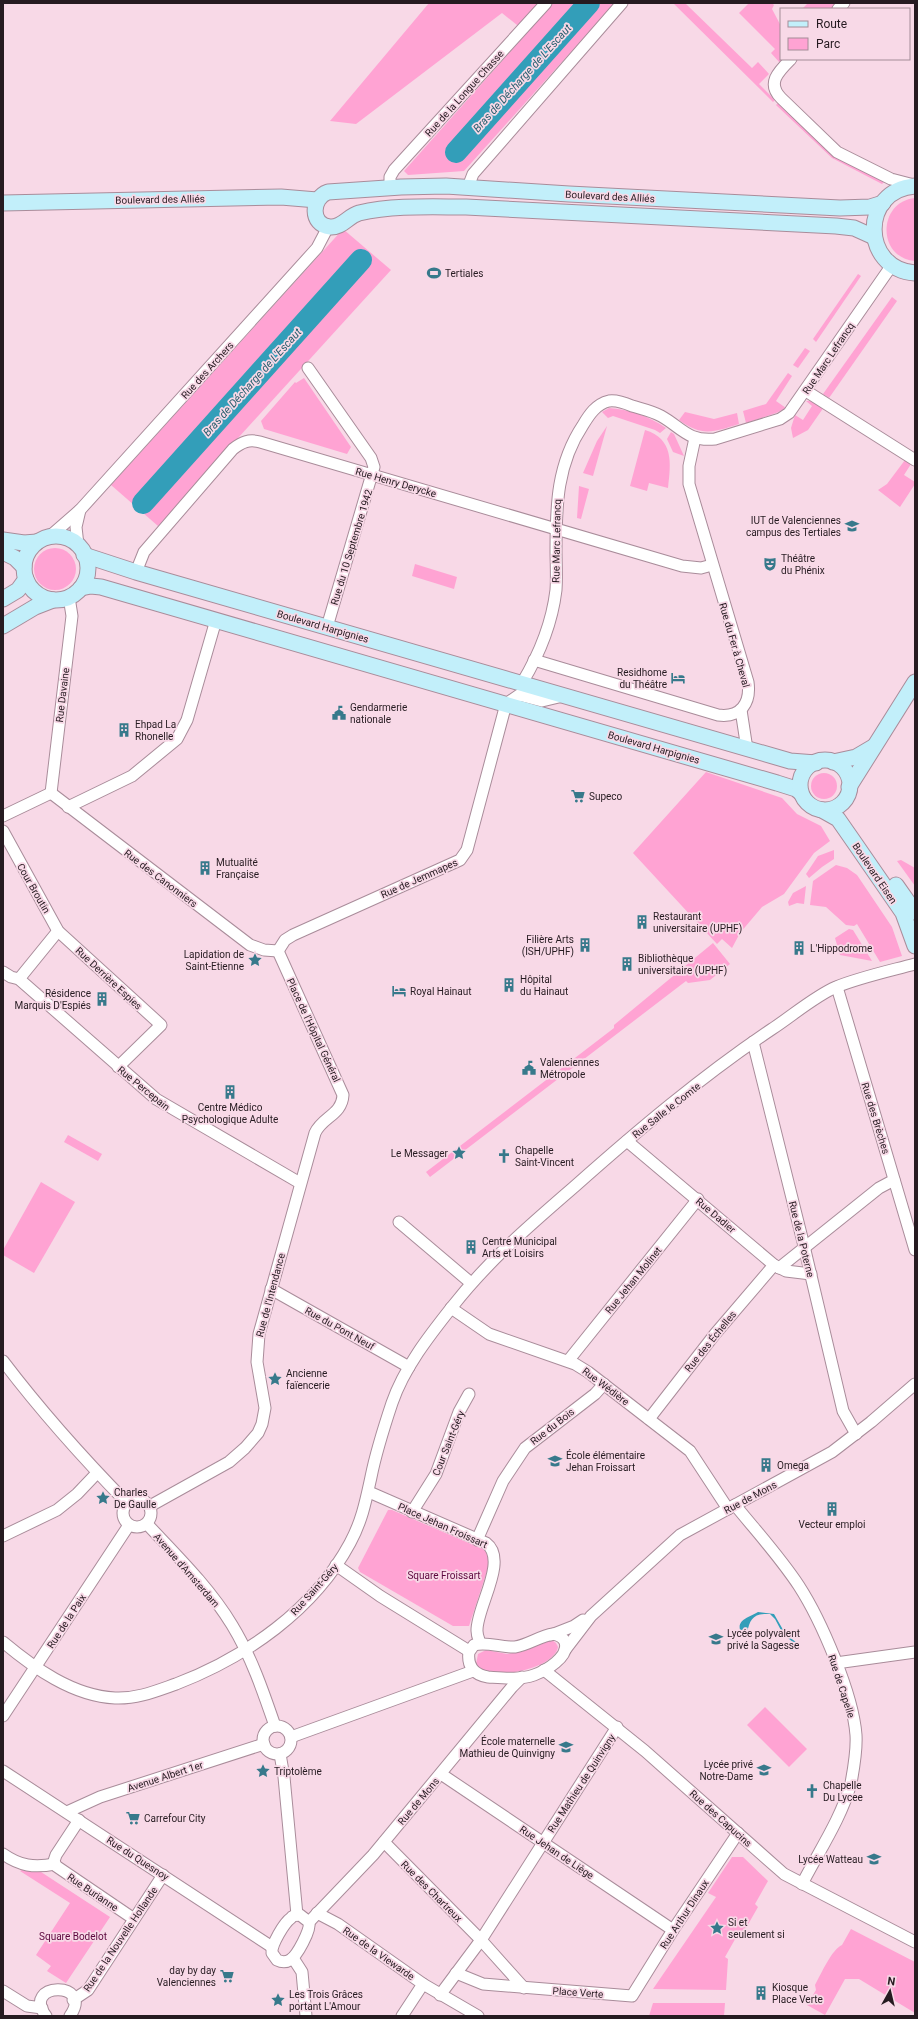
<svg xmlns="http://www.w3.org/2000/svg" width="918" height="2019" viewBox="0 0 918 2019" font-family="Roboto,sans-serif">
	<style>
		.green { fill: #ffa3d3 }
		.water { fill: #339eb9 }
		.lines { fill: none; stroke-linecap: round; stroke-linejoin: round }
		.river { stroke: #339eb9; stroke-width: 22 }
		.minor-casing { stroke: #a98c9a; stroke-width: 13 }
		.secondary-casing { stroke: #a98c9a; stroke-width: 17 }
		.minor { stroke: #fff; stroke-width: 11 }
		.secondary { stroke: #c2effa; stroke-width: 15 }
		.labels { text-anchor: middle; stroke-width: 3.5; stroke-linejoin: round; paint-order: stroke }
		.street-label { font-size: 10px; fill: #261b21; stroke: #f8d9e7 }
		.poi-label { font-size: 10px; fill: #261b21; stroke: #f8d9e7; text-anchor: start }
		.park-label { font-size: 10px; fill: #5c073e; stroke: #f8d9e7 }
		.water-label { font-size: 11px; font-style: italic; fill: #275f6e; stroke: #f8d9e7 }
	</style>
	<rect width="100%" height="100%" fill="#f8d9e7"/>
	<g class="green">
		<path d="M429,3H615L464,171L408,175L404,171L527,33L502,13L356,124L330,121Z"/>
		<path d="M673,3H685L752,68L758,62L769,74L759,84L775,100L773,102Z"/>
		<path d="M749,3H772L774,5L772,9L781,26V59H784L780,63L771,53L775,49L739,13Z"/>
		<path d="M808,3H840L834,9H802Z"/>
		<path d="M778,103L833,155L885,181L882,184L832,158L776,105Z"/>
		<path d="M915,198V261C877,258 877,202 915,198Z"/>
		<path d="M343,229L391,270L158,526L111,485Z"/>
		<path d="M858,274L861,276L816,342L813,339Z"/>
		<path d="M892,297L897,301L829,398L823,394Z"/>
		<path d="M805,348L810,351L798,368L793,365Z"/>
		<path d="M788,373L792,376L776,401L786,408L776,413L746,423L743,411L766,404Z"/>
		<path d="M304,378L351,447L347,454L264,429L261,421L295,382L296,383Z"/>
		<path d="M806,401H814L824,407L808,430L793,438L791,428L795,415L803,420L812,406Z"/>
		<path d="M609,408C628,409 651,417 666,428L660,433L655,430L613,416L608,418L602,412Z"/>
		<path d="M685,412L714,419L737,413L739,424C714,432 702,437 679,420Z"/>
		<path d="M607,426L593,476L583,473L597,441Z"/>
		<path d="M645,430C674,439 671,463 668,488L649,483L647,491L630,486Z"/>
		<path d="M671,432L674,434L684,456L673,452L667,439Z"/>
		<path d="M905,460L911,464L904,475L915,482V484L900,507L878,490L887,484Z"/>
		<path d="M579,486L589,489L581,519L577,518Z"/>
		<circle cx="55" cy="569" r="21"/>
		<path d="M415,564L457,577L454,589L412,576Z"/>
		<path d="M706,772L782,798L797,814L821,826L830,841L814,853L784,894L762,907L740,933L732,948L722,939L717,944L633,853Z"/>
		<circle cx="824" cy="786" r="13"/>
		<path d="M834,850V859L822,867L809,878L806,874L818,856Z"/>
		<path d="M901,860L915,868V886L897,861Z"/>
		<path d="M836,865L847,868L857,875L892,927L902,956L880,962L857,924L854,926L846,925L826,907L810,905L813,881Z"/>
		<path d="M806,886L804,904L797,903L789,906L788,902L793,893Z"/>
		<path d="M849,929L853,930L872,961L840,955L835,938Z"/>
		<path d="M713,943L730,964L710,980L688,983L686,981L430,1177L426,1172L614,1028V1025Z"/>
		<path d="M68,1135L102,1154L98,1161L64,1142Z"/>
		<path d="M41,1182L75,1202L34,1273L3,1255V1250Z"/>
		<path d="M388,1510H392L485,1550L490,1562L469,1626H453L360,1572L358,1568Z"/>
		<path d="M552,1640L556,1643L558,1647C554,1670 486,1683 476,1664L478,1654L486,1650L507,1654L524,1651Z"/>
		<path d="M765,1707L807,1749L789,1767L747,1725Z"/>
		<path d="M732,1857H743L768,1881L755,1904L758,1907L742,1935L738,1934L725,1957L728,1959L726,1990L653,1989L716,1897L708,1893Z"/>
		<path d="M22,1870L41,1872L110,1917L66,1983L47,1971L51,1966L36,1955L70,1903L20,1871Z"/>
		<path d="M851,1929L915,1962V2013L859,1979H845L825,2015L807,2005L816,1990L815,1985C821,1974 832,1949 842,1945Z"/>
		<path d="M653,2003H725L724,2016H649Z"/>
	</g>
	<path class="water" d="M758,1612L774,1614L786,1635L796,1642L794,1643L783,1634L775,1619L770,1614C753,1613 750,1619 747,1633L741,1632C735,1620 750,1617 758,1612Z"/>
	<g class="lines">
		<g class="river">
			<path d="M456,152L589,3"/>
			<path d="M143,503L361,260"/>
		</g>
		<defs>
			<g id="minor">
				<path d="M838,9L844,3"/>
				<path d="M791,59C779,71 766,83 781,98L837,152L891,179L914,185"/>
				<path d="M468,187L473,174L622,3"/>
				<path d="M390,188V177L394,170L546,3"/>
				<path d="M308,368L371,458L374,467L327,627"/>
				<path d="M806,391L915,460"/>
				<path d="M48,538L80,510L317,248L328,227"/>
				<path d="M78,545L76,527L80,510"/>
				<path d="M136,572L144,552L233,449C242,442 249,439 260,442L682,566L701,568L712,565"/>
				<path d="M534,660L718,715C741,718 751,703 748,682L689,484V466L695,438"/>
				<path d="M522,683C539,655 552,623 556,590C557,577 556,563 556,550C556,505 557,464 583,425C589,415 596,404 609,401C617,400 625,403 632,406C642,409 652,411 661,416C681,427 688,442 715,439L780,419L789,413L892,265"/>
				<path d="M741,710L747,749"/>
				<path d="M51,793L250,945L264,950L278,951"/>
				<path d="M51,793L72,616L69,597"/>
				<path d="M68,807L132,776L177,739L187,720L216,620"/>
				<path d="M3,816L51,793"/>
				<path d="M3,831L58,931L161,1025L118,1067"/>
				<path d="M278,951L285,940L293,935L460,860L467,850L506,704L519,695L542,701L563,696"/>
				<path d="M3,972L11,977L19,979L156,1099L300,1183"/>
				<path d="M19,979L58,931"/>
				<path d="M837,987L915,1250"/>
				<path d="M753,1042L804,1246L843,1411L856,1434"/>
				<path d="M627,1141L774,1265L786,1271L811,1274"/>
				<path d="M399,1222L471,1283"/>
				<path d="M779,1268L879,1188L894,1180"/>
				<path d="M271,1289L409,1367"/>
				<path d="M451,1308L489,1334L575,1364L588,1372L690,1451L728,1509"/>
				<path d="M3,1361C41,1411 83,1458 127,1503"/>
				<path d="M568,1361L698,1199"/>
				<path d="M649,1419L715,1334L774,1265"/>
				<path d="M369,1492L486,1543C509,1560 476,1608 477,1631C477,1636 479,1640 480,1643"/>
				<circle cx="137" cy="1513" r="14"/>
				<path d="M735,1505C757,1532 780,1557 799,1586C821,1620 853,1694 856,1735C857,1751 854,1767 851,1783C841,1819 819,1851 802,1884"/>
				<path d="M150,1506L229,1462L245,1448L258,1433L262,1424L265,1408L257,1362L259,1334L315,1133C322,1117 342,1115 343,1095L278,951"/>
				<path d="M412,1512L436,1474L459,1412L469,1394"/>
				<path d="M147,1524C177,1556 209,1587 232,1625C251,1656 263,1691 275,1726"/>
				<path d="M3,1536L57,1510L77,1494L97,1473"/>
				<path d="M477,1540L503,1481L525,1448L595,1394L604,1384"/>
				<path d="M336,1565L380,1596L469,1651"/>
				<path d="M553,1634C558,1635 563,1637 565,1642C570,1657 545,1671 534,1675C520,1680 503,1678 488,1677C474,1675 467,1666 469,1652L474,1645C487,1641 501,1648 515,1647C528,1645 540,1636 553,1634Z"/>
				<path d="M551,1635L574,1626L583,1620"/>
				<path d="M3,1642C34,1668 73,1696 115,1698C137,1699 156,1691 176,1684C246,1657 314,1610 350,1543C362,1521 366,1500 371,1477C376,1452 384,1427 392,1403C404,1368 429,1336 452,1307C488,1261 530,1225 574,1187C637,1131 702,1076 772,1029C792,1016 815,996 836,987C861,977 889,971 915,964"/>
				<path d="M565,1650L591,1616L680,1535L832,1452L871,1422L915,1384"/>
				<path d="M836,1663L915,1652"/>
				<path d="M544,1670L645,1751L784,1874L915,1942"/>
				<path d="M3,1716L129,1525"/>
				<circle cx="277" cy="1740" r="14"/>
				<path d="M291,1737L473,1671"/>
				<path d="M280,1754L284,1777L297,1915"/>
				<path d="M3,1771L272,1947"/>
				<path d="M441,1774L673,1930"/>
				<path d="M67,1812L100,1797L264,1744"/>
				<path d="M79,1820L56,1855L54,1861L56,1866L134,1919"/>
				<path d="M384,1842L481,1940L524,1988"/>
				<path d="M3,1854C20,1866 34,1868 55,1864"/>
				<path d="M317,1913L338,1924L423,1984L478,2016"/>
				<path d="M300,1915L309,1922C311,1930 297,1956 290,1960C285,1963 281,1962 277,1960L272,1953C271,1945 284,1923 291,1918C293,1915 297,1915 300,1915Z"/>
				<path d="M309,1922L373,1855L512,1687L522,1677"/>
				<path d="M293,1958L302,1972L306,2016"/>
				<path d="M456,1973L483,1984L632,1996L673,1930L738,1833"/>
				<path d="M3,1991L27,2006L42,2008"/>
				<path d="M440,1995L481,1940L617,1727"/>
				<path d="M73,2000L88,1990L163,1875"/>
				<path d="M46,2016C20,1982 95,1980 70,2016"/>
				<path d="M402,2016L423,1984"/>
			</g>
			<g id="secondary">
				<path d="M915,186C860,190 861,269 915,273"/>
				<path d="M3,203L281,197L317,200"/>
				<path d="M874,237L854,228L836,226L466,207C431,207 394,205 359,213C348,216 342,228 330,227C310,225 311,198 328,192L401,187L446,186L569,194L840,208L870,207L883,203"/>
				<circle cx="56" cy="568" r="32"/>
				<path d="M3,540L24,543L37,542"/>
				<path d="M3,552L15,558L24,567"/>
				<path d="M84,555L136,572L790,761L816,763"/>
				<path d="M81,588L91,586L101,587L777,783L796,789L801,793"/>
				<path d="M3,599L18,590L26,579"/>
				<path d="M3,626L35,607L53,600"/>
				<circle cx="825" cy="785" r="25"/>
				<path d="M833,762L856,757L873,747"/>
				<path d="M849,787L915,682"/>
				<path d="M822,810L838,819L854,842L903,913L915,946"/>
				<path d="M896,885L915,912"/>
			</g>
		</defs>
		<use href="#minor" class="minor-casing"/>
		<use href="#secondary" class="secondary-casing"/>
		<use href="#minor" class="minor"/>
		<use href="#secondary" class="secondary"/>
	</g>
	<defs>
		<symbol id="stadium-bare" viewBox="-9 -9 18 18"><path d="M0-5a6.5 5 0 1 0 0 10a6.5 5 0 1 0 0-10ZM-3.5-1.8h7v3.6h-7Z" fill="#37798b" stroke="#f8d9e7" stroke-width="2.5" paint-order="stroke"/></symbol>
		<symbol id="university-bare" viewBox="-9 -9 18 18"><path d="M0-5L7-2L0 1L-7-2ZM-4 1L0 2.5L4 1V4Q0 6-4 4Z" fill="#37798b" stroke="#f8d9e7" stroke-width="2.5" paint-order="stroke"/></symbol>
		<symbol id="theatre-bare" viewBox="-9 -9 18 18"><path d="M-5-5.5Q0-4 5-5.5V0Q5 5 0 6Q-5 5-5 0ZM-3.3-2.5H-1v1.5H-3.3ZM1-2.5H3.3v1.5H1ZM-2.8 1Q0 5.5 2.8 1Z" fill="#37798b" stroke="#f8d9e7" stroke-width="2.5" paint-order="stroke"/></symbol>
		<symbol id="hotel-bare" viewBox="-9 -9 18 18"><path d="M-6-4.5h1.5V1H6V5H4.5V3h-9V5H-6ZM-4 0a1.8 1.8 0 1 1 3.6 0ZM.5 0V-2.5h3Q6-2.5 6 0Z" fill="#37798b" stroke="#f8d9e7" stroke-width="2.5" paint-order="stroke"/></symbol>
		<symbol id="civic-bare" viewBox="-9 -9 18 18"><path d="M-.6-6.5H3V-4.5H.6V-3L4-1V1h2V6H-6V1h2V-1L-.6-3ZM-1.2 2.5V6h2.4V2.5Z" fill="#37798b" stroke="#f8d9e7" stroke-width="2.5" paint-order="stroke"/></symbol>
		<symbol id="building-bare" viewBox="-9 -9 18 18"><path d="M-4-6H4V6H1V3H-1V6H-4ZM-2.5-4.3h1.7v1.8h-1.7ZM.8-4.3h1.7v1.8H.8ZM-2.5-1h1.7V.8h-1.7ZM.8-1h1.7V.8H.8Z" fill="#37798b" stroke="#f8d9e7" stroke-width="2.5" paint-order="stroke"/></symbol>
		<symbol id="supermarket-bare" viewBox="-9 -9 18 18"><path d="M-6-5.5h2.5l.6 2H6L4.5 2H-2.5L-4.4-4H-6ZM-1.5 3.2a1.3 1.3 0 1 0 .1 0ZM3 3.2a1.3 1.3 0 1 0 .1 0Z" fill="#37798b" stroke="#f8d9e7" stroke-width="2.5" paint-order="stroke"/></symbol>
		<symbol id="sight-bare" viewBox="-9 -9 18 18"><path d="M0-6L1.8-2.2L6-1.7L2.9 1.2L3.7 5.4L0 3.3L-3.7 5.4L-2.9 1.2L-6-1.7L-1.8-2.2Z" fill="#37798b" stroke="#f8d9e7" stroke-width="2.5" paint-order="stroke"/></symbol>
		<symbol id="church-bare" viewBox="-9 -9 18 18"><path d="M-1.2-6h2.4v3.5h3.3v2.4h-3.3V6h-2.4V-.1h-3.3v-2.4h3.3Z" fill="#37798b" stroke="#f8d9e7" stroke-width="2.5" paint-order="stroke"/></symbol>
		<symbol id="school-bare" viewBox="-9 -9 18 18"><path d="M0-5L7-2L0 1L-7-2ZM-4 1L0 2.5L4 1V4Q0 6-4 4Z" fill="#37798b" stroke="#f8d9e7" stroke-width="2.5" paint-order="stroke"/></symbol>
	</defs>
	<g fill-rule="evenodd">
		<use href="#stadium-bare" x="424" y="263" width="20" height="20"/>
		<use href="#university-bare" x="842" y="516" width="20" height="20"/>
		<use href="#theatre-bare" x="760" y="554" width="20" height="20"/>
		<use href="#hotel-bare" x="668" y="668" width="20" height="20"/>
		<use href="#civic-bare" x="329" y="703" width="20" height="20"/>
		<use href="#building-bare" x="114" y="720" width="20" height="20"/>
		<use href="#supermarket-bare" x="568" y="786" width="20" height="20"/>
		<use href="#building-bare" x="195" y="858" width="20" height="20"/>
		<use href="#building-bare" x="632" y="912" width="20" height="20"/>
		<use href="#building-bare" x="575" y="935" width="20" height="20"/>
		<use href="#building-bare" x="789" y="938" width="20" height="20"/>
		<use href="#sight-bare" x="245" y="950" width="20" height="20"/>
		<use href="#building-bare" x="617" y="954" width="20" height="20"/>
		<use href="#building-bare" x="499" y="975" width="20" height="20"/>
		<use href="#hotel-bare" x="389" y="981" width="20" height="20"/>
		<use href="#building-bare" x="92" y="989" width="20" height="20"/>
		<use href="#civic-bare" x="519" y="1058" width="20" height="20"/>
		<use href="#building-bare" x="220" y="1082" width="20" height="20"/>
		<use href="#sight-bare" x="449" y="1143" width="20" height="20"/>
		<use href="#church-bare" x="494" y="1146" width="20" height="20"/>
		<use href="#building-bare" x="461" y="1237" width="20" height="20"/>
		<use href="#sight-bare" x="265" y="1369" width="20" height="20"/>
		<use href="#school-bare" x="545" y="1451" width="20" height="20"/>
		<use href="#building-bare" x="756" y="1455" width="20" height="20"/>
		<use href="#sight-bare" x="93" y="1488" width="20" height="20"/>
		<use href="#building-bare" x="822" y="1499" width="20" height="20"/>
		<use href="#school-bare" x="706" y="1629" width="20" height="20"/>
		<use href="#school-bare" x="556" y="1737" width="20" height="20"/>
		<use href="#school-bare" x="754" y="1760" width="20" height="20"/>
		<use href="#sight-bare" x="253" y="1761" width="20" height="20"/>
		<use href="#church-bare" x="802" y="1781" width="20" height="20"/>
		<use href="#supermarket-bare" x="123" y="1808" width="20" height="20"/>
		<use href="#school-bare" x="864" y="1849" width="20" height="20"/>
		<use href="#sight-bare" x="707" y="1918" width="20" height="20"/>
		<use href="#supermarket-bare" x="217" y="1966" width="20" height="20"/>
		<use href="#building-bare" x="751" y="1983" width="20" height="20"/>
		<use href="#sight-bare" x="268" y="1990" width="20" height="20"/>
	</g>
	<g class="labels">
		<g class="street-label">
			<text transform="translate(464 93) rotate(-48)" y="4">Rue de la Longue Chasse</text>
			<text transform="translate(610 196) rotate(3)" y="4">Boulevard des Alliés</text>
			<text transform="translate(160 199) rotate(-1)" y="4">Boulevard des Alliés</text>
			<text transform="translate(828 358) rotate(-56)" y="4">Rue Marc Lefrancq</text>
			<text transform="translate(207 370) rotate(-48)" y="4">Rue des Archers</text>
			<text transform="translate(396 482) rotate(16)" y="4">Rue Henry Derycke</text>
			<text transform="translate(556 541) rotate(-89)" y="4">Rue Marc Lefrancq</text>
			<text transform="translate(351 547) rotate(-73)" y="4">Rue du 10 Septembre 1942</text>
			<text transform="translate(323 626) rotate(16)" y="4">Boulevard Harpignies</text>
			<text transform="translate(735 645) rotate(74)" y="4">Rue du Fer à Cheval</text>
			<text transform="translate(62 695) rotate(-83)" y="4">Rue Davaine</text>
			<text transform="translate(654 747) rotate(16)" y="4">Boulevard Harpignies</text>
			<text transform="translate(875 873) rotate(56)" y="4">Boulevard Eisen</text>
			<text transform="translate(161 878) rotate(37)" y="4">Rue des Canonniers</text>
			<text transform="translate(419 878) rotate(-24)" y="4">Rue de Jemmapes</text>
			<text transform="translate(34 888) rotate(60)" y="4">Cour Broutin</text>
			<text transform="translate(109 978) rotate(43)" y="4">Rue Derrière Espies</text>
			<text transform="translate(314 1030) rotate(65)" y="4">Place de l'Hôpital Général</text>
			<text transform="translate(144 1088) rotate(39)" y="4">Rue Percepain</text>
			<text transform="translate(666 1110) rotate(-38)" y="4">Rue Salle le Comte</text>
			<text transform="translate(876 1118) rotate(73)" y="4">Rue des Brèches</text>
			<text transform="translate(716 1215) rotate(40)" y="4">Rue Dadier</text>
			<text transform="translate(802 1239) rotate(76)" y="4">Rue de la Poterne</text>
			<text transform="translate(633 1280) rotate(-51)" y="4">Rue Jehan Molinet</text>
			<text transform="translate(270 1295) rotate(-75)" y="4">Rue de l'Intendance</text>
			<text transform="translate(340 1328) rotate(29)" y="4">Rue du Pont Neuf</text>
			<text transform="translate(710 1341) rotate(-51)" y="4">Rue des Échelles</text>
			<text transform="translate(606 1386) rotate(37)" y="4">Rue Wédière</text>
			<text transform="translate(552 1426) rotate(-38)" y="4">Rue du Bois</text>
			<text transform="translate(448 1443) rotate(-68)" y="4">Cour Saint-Géry</text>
			<text transform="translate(750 1497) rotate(-28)" y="4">Rue de Mons</text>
			<text transform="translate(443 1525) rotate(24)" y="4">Place Jehan Froissart</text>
			<text transform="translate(187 1570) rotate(49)" y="4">Avenue d'Amsterdam</text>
			<text transform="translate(314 1589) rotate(-48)" y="4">Rue Saint-Géry</text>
			<text transform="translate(66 1621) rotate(-57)" y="4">Rue de la Paix</text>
			<text transform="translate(842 1686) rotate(72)" y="4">Rue de Capelle</text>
			<text transform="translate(165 1776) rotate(-18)" y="4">Avenue Albert 1er</text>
			<text transform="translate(581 1783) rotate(-57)" y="4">Rue Mathieu de Quinvigny</text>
			<text transform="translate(418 1801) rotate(-50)" y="4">Rue de Mons</text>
			<text transform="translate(721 1818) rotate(42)" y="4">Rue des Capucins</text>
			<text transform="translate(557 1852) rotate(34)" y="4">Rue Jehan de Liège</text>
			<text transform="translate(138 1858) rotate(33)" y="4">Rue du Quesnoy</text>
			<text transform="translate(432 1891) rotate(45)" y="4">Rue des Chartreux</text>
			<text transform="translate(93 1892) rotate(34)" y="4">Rue Burianne</text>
			<text transform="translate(684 1914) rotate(-57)" y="4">Rue Arthur Dinaux</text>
			<text transform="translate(120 1939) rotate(-56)" y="4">Rue de la Nouvelle Hollande</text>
			<text transform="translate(379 1953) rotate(35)" y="4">Rue de la Viewarde</text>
			<text transform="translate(578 1992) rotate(4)" y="4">Place Verte</text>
		</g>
		<g class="poi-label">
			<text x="445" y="277">Tertiales</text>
			<text x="841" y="524" text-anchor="end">IUT de Valenciennes<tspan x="841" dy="12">campus des Tertiales</tspan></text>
			<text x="781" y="562">Théâtre<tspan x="781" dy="12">du Phénix</tspan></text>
			<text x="667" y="676" text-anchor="end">Residhome<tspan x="667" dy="12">du Théâtre</tspan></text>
			<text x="350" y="711">Gendarmerie<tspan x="350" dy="12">nationale</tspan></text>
			<text x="135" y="728">Ehpad La<tspan x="135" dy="12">Rhonelle</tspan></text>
			<text x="589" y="800">Supeco</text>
			<text x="216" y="866">Mutualité<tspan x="216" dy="12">Française</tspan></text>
			<text x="653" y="920">Restaurant<tspan x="653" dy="12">universitaire (UPHF)</tspan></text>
			<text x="574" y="943" text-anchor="end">Filière Arts<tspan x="574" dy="12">(ISH/UPHF)</tspan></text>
			<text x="810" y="952">L'Hippodrome</text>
			<text x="244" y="958" text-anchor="end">Lapidation de<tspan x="244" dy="12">Saint-Etienne</tspan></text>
			<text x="638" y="962">Bibliothèque<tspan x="638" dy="12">universitaire (UPHF)</tspan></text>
			<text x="520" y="983">Hôpital<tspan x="520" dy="12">du Hainaut</tspan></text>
			<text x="410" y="995">Royal Hainaut</text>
			<text x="91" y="997" text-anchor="end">Résidence<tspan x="91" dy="12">Marquis D'Espiés</tspan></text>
			<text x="540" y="1066">Valenciennes<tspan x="540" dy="12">Métropole</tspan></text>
			<text x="230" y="1111" text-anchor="middle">Centre Médico<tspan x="230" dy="12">Psychologique Adulte</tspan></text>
			<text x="515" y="1154">Chapelle<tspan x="515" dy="12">Saint-Vincent</tspan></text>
			<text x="448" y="1157" text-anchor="end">Le Messager</text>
			<text x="482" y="1245">Centre Municipal<tspan x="482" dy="12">Arts et Loisirs</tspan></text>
			<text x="286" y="1377">Ancienne<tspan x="286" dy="12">faïencerie</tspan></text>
			<text x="566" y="1459">École élémentaire<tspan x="566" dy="12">Jehan Froissart</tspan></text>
			<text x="777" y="1469">Omega</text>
			<text x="114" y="1496">Charles<tspan x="114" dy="12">De Gaulle</tspan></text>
			<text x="832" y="1528" text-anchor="middle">Vecteur emploi</text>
			<text x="727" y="1637">Lycée polyvalent<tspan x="727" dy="12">privé la Sagesse</tspan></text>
			<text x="555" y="1745" text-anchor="end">École maternelle<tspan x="555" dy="12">Mathieu de Quinvigny</tspan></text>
			<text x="753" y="1768" text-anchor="end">Lycée privé<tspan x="753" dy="12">Notre-Dame</tspan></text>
			<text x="274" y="1775">Triptolème</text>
			<text x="823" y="1789">Chapelle<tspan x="823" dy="12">Du Lycee</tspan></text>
			<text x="144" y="1822">Carrefour City</text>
			<text x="863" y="1863" text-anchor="end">Lycée Watteau</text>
			<text x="728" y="1926">Si et<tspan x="728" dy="12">seulement si</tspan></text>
			<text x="216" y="1974" text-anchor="end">day by day<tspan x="216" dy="12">Valenciennes</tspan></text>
			<text x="772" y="1991">Kiosque<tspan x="772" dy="12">Place Verte</tspan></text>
			<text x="289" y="1998">Les Trois Grâces<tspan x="289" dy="12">portant L'Amour</tspan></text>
		</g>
		<g class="park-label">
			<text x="444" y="1579">Square Froissart</text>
			<text x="73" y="1940">Square Bodelot</text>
		</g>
		<g class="water-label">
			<text transform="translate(522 78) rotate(-48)" y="4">Bras de Décharge de L'Escaut</text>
			<text transform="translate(252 382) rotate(-48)" y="4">Bras de Décharge de L'Escaut</text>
		</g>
	</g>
	<rect width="918" height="2019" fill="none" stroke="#261b21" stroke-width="8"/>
	<rect x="780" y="8" width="130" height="52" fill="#f8d9e7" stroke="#a48d98"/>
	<rect x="788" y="21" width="20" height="6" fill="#c2effa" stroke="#a48d98"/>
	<text x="816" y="28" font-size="12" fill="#261b21">Route</text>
	<rect x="788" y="38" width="20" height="12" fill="#ffa3d3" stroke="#a48d98"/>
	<text x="816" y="48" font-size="12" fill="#261b21">Parc</text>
	<g transform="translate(890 1991) rotate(8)" stroke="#f8d9e7" stroke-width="3" paint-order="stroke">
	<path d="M0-3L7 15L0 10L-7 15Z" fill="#261b21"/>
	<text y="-6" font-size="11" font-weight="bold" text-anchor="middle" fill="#261b21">N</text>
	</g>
</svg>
